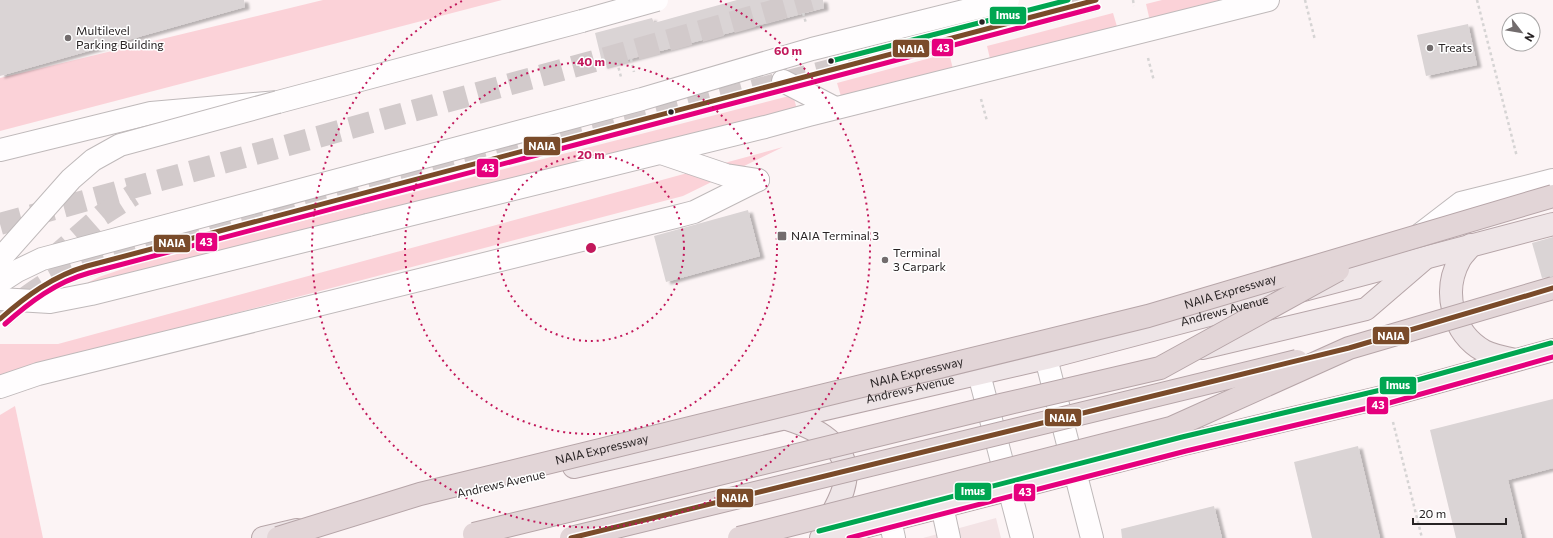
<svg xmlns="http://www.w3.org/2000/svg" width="1553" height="538" viewBox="0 0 1553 538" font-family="Commissioner,sans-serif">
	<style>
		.built { fill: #f3e3e5 }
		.green { fill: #fbd2d8 }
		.building { fill: #dad4d5; filter: url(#shadow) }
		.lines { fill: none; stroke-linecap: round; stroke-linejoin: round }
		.minor-tunnel { stroke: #d2cacb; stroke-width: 22; stroke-dasharray: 22 11; stroke-linecap: butt }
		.minor-casing { stroke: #bfb9ba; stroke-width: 24 }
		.major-casing { stroke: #b6a5a8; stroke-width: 24 }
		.path { stroke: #d6d4d4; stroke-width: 2.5; stroke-dasharray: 3 3; stroke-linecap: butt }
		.minor { stroke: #fffdfe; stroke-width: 22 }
		.major { stroke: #eee5e7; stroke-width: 22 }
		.minor-bridge-casing { stroke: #bfb9ba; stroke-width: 24; stroke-linecap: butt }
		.highway-bridge-casing { stroke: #b6a5a8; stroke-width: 24; stroke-linecap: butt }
		.minor-bridge { stroke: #fffdfe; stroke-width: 22 }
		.highway-bridge { stroke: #e2d5d7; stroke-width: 22 }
		.bus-1-casing { stroke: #fff; stroke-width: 8 }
		.bus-2-casing { stroke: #fff; stroke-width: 8 }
		.bus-3-casing { stroke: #fff; stroke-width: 8 }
		.bus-1 { stroke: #7a4b2a; stroke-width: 5 }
		.bus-2 { stroke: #e5007d; stroke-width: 5 }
		.bus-3 { stroke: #00a651; stroke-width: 5 }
		.ring { fill: none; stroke: #c2185b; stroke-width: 2; stroke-dasharray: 2 4 }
		.bus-dot { fill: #282324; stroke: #fff; stroke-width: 1.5 }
		.poi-dot { fill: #726c6d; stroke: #fff; stroke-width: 1.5 }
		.labels { text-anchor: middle; stroke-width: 3; stroke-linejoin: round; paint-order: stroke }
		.poi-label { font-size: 12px; fill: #282324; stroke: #fff; text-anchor: start }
		.street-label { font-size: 12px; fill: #282324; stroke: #fff }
		.centre { fill: #c2185b; stroke: #fff; stroke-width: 2 }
		.ring-label { font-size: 12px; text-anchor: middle; font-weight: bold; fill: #c2185b; stroke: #fff; stroke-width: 3; stroke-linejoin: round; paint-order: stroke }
		.line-badge { stroke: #fff; stroke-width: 1.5 }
		.badge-label { font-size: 11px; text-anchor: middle; font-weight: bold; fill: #fff }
	</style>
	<defs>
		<filter id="shadow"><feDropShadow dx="4.5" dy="2.5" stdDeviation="1" flood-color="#0004"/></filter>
	</defs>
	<rect width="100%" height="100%" fill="#fcf4f5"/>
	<path class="built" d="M996,518L1001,538H923Z"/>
	<g class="green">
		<path d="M323,0H502L0,131V78Z"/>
		<path d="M1162,0H1236L1150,21L1146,4Z"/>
		<path d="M1113,13L1118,30L991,63L987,46Z"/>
		<path d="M949,53L954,73L843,103L837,83Z"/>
		<path d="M793,95L798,113L57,298L99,277L149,260Z"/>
		<path d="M783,147L683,196L26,368L0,377V344H58Z"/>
		<path d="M15,406L43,538H0V415Z"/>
	</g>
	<g class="building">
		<path d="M0,0H244L245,7L0,76Z"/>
		<path d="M737,0H823L824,8L603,66L595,33L652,18L654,23Z"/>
		<path d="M1468,24L1477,65L1426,76L1417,35Z"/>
		<path d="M748,210L760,256L666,282L654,236Z"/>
		<path d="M1553,237V276L1542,278L1532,243Z"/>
		<path d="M1553,399V468L1508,480L1522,538H1456L1430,430Z"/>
		<path d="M1358,446L1380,538H1312L1294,462Z"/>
		<path d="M1214,506L1222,538H1122L1121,529Z"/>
	</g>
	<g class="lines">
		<g class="minor-tunnel">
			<path d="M0,224L602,59L811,0"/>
			<path d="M52,259L102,215L133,195"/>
			<path d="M0,319C21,300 45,281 72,271C85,266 100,263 113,259L1096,0"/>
		</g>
		<defs>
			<g id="minor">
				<path d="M783,81L835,108"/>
				<path d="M0,150L151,113L278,102L582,21"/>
				<path d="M661,153L726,175L758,180"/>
				<path d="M368,225L765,127L809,115L1268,0"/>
				<path d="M1418,236L1461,203L1553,180"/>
				<path d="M1046,358L1092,538"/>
				<path d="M979,374L1022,538"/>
				<path d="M0,387L38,374L675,217L694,212L758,180"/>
				<path d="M942,506L949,538"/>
				<path d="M890,520L894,538"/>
			</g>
			<g id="major">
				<path d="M1471,245C1468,250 1463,254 1460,259C1442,291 1452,333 1484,351C1494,356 1505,358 1516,360"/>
				<path d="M1202,348L1366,309L1423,260"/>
				<path d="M787,419C819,429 856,449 843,490C839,503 831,516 824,528"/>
				<path id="s1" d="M574,467L1046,358L1553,224"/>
				<path d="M263,538L297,530"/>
				<path d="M821,538L1184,444L1387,396L1553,350"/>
			</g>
		</defs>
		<use href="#minor" class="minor-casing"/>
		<use href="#major" class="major-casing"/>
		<g class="path">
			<path d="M1133,0L1134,6"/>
			<path d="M1305,0L1315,40"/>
			<path d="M1477,0L1517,157"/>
			<path d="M803,13L806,23"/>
			<path d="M1148,58L1154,81"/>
			<path d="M631,59L634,72"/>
			<path d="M617,62L621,77"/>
			<path d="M981,99L987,121"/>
			<path d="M1393,422L1422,538"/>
		</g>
		<use href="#minor" class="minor"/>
		<use href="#major" class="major"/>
		<defs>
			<g id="minor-bridge">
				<path d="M582,21L657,0"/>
				<path d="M0,259L71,179L93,160L120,145L278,102"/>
				<path d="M0,282L17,271L42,259L642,99L812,49L1008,0"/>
				<path d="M0,299L50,302L91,294L368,225"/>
			</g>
			<g id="highway-bridge">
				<path d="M474,534L1001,405L1160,368L1338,270"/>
				<path id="s2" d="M278,538L420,494L1148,316L1553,196"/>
				<path d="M571,538L1297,361"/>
				<path d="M739,538L1171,428L1349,348L1553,288"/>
			</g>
		</defs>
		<use href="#minor-bridge" class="minor-bridge-casing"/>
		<use href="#highway-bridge" class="highway-bridge-casing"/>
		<use href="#minor-bridge" class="minor-bridge"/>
		<use href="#highway-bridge" class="highway-bridge"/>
		<defs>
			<g id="bus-1">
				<path d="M0,319C26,296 53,276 87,266L1096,0"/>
				<path d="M571,538L1349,348L1553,288"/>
			</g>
			<g id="bus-2">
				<path d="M5,324C30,302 56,282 89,273L1098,7"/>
				<path d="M849,538L1186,451L1389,403L1553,357"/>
			</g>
			<g id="bus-3">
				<path d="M831,61L1068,0"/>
				<path d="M819,531L1182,437L1385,389L1551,343"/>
			</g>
		</defs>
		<use href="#bus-1" class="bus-1-casing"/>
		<use href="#bus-2" class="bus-2-casing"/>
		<use href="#bus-3" class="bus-3-casing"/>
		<use href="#bus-1" class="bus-1"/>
		<use href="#bus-2" class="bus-2"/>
		<use href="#bus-3" class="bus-3"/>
	</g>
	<g class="ring">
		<circle cx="591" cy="248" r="93"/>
		<circle cx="591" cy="248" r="186"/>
		<path d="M720 1A279 279 0 1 1 462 1"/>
	</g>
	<g class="bus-dot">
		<circle cx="982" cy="22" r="3.5"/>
		<circle cx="831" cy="61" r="3.5"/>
		<circle cx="671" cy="112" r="3.5"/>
	</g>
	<g class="poi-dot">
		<circle cx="68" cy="38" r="4"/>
		<circle cx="1430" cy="48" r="4"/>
		<rect x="777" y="231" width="10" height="10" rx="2"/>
		<circle cx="885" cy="260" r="4"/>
	</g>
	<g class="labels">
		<g class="poi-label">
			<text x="76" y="35">Multilevel<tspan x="76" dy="14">Parking Building</tspan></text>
			<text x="1438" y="52">Treats</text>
			<text x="791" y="240">NAIA Terminal 3</text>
			<text x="893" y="257">Terminal<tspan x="893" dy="14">3 Carpark</tspan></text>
		</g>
		<g class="street-label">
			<text dy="4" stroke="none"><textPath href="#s2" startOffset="984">NAIA Expressway</textPath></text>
			<text dy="4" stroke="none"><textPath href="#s1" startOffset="669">Andrews Avenue</textPath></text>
			<text dy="4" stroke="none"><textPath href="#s2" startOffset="660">NAIA Expressway</textPath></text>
			<text dy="4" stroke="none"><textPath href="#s1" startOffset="345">Andrews Avenue</textPath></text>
			<text dy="4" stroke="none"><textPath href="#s2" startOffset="336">NAIA Expressway</textPath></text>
			<text transform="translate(501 484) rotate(-13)" y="4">Andrews Avenue</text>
		</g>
	</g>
	<circle cx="591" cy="248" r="6" class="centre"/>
	<g class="ring-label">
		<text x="788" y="55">60 m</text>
		<text x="591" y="66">40 m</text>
		<text x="591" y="159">20 m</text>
	</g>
	<g class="line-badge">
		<rect x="989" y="6" width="38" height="19" rx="4" fill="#00a651"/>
		<rect x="931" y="38" width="23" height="19" rx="4" fill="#e5007d"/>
		<rect x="892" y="39" width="38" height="19" rx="4" fill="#7a4b2a"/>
		<rect x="523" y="136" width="38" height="20" rx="4" fill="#7a4b2a"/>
		<rect x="476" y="158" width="23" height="20" rx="4" fill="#e5007d"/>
		<rect x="195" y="232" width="23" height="20" rx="4" fill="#e5007d"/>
		<rect x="153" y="234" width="38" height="19" rx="4" fill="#7a4b2a"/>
		<rect x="1372" y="326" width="38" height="19" rx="4" fill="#7a4b2a"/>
		<rect x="1379" y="376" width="38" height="19" rx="4" fill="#00a651"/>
		<rect x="1366" y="396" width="23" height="19" rx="4" fill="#e5007d"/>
		<rect x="1044" y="408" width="38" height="19" rx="4" fill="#7a4b2a"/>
		<rect x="954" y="482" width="38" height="19" rx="4" fill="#00a651"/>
		<rect x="1013" y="483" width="23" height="19" rx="4" fill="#e5007d"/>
		<rect x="716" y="488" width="38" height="20" rx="4" fill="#7a4b2a"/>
	</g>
	<g class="badge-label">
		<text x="1008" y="19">Imus</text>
		<text x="943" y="52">43</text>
		<text x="911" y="53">NAIA</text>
		<text x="542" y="150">NAIA</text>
		<text x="488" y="172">43</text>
		<text x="206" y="246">43</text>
		<text x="172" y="247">NAIA</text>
		<text x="1391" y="340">NAIA</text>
		<text x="1398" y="389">Imus</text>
		<text x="1378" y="409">43</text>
		<text x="1063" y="422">NAIA</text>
		<text x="973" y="495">Imus</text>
		<text x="1025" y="496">43</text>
		<text x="735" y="502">NAIA</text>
	</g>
	<g transform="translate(1521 32) rotate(121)"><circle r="19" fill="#ffffff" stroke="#a9a7a7"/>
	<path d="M0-3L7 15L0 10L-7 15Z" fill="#726c6d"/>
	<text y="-6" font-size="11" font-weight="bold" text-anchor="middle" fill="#282324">N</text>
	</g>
	<path d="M1413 518v6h93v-6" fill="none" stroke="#282324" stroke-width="2"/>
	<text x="1419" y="518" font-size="12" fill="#282324" stroke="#ffffff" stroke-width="3" paint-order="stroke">20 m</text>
</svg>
